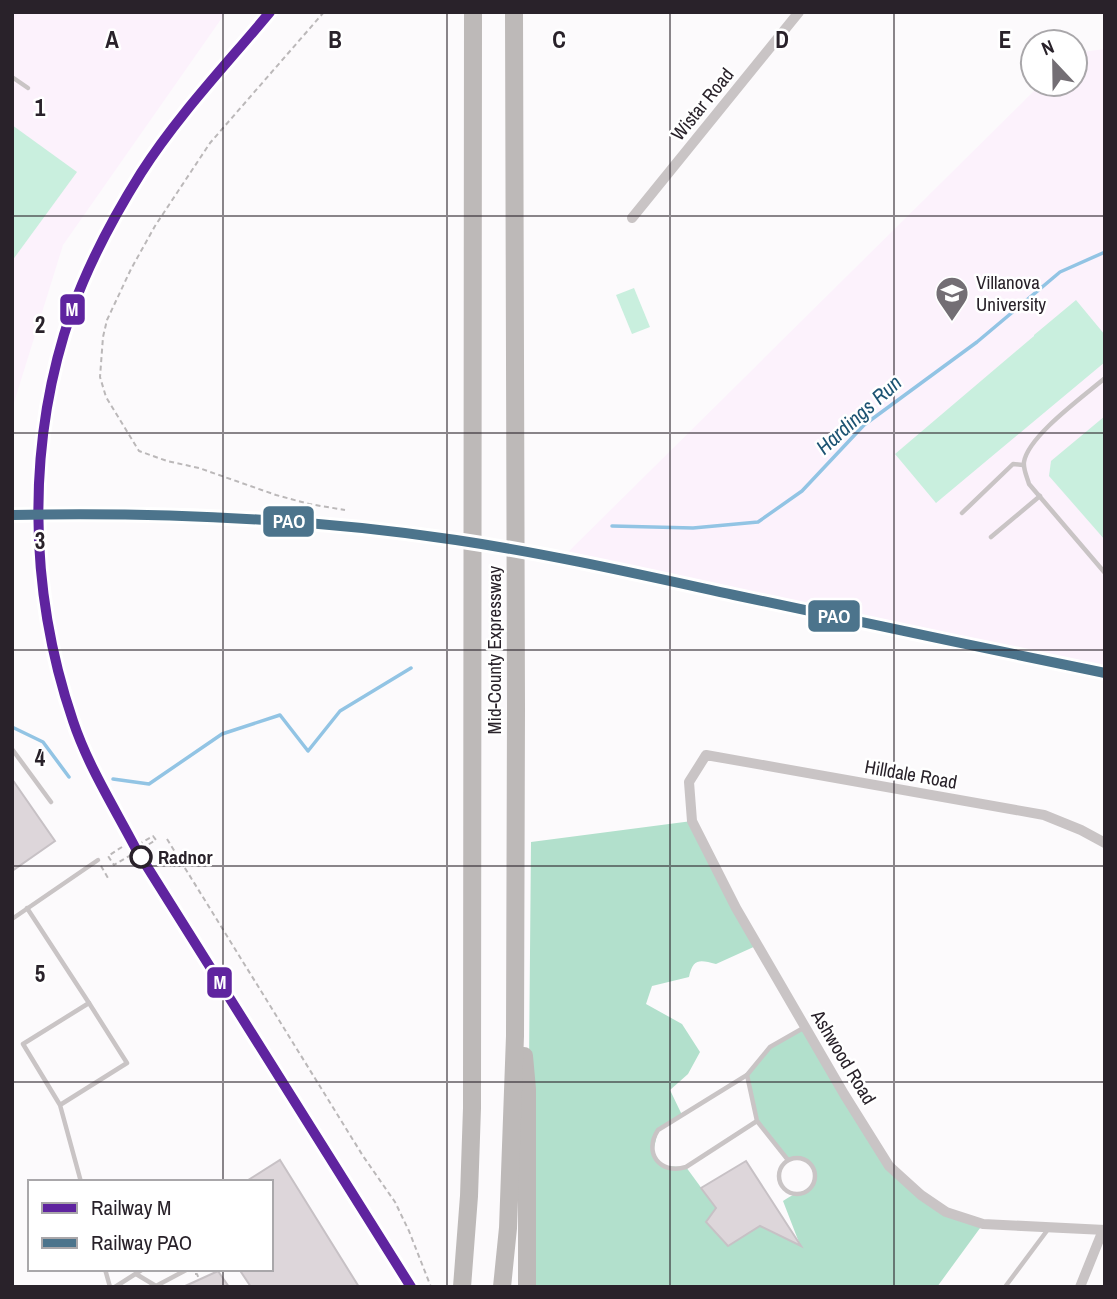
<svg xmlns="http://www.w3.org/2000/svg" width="1117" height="1299" viewBox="0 0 1117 1299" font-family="'Archivo Narrow',sans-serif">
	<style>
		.built { fill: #fcf2fc }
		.green { fill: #c9efde }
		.forest { fill: #b2e0cc }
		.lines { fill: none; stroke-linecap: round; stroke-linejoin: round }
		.stream { stroke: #92c4e4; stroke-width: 3.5 }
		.building { fill: #ddd6da; stroke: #c7c1c5; stroke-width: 2 }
		.path { stroke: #bbb8b9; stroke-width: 2; stroke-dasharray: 5 3.5; stroke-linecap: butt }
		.lane { stroke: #c9c4c5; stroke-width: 4.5 }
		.street { stroke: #c9c4c5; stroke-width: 10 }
		.highway { stroke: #bdb9b8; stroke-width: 18 }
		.rail-1-casing { stroke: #fff; stroke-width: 16 }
		.rail-2-casing { stroke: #fff; stroke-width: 16 }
		.rail-1 { stroke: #5f249f; stroke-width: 10 }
		.rail-2 { stroke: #4c748c; stroke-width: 10 }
		.grid { fill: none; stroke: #29222a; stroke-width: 2; stroke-opacity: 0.55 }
		.stop-dot { fill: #fff; stroke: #29222a; stroke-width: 3.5 }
		.labels { text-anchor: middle; stroke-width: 5; stroke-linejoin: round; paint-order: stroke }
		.street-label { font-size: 19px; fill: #29222a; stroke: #fff }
		.poi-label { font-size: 19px; fill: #29222a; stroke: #fff; text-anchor: start }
		.stop-label { font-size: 19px; font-weight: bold; fill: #29222a; stroke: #fff; text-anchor: start }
		.water-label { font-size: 21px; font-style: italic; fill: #1c5372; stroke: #fff }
		.grid-label { font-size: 23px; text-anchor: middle; font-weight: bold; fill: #29222a; stroke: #fff; stroke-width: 5; stroke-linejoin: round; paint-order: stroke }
		.line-badge { stroke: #fff; stroke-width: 2.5 }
		.badge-label { font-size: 19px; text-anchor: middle; font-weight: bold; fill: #fff }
	</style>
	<rect width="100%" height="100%" fill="#fcfafc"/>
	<g class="built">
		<path d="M12,12H226L63,245L12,409Z"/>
		<path d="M1105,49V672L557,563L1041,84H1075V53Z"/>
	</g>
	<g class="green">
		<path d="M12,125L77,172L12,261Z"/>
		<path d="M634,288L650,327L632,334L616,295Z"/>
		<path d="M1076,300L1105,335V362L936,503L895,454L1034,336V335Z"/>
		<path d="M1105,416V540L1049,476L1051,461Z"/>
	</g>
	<path class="forest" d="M692,821L758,945L716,964C700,960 693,958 689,977L652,986L646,1004L682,1024L700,1052L688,1074L670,1090L682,1115L658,1130L653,1153L662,1166L686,1167L716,1208L707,1222L760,1226L800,1245L783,1201C786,1199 789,1197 793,1195C798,1193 804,1194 809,1189C819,1180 815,1159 799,1158C798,1158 789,1160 788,1160L757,1121L747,1075L770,1047L805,1027L889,1166L921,1195L983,1224L937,1287H527L531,842Z"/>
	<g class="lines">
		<g class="stream">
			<path d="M612,526L693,528L758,522L802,491L864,425L977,342L1060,272L1105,252"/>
			<path d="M12,727L43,742L69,777"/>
			<path d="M113,779L149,784L222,734L280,715L308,751L340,711L411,668"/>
		</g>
	</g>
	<g class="building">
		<path d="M12,779L55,841L12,871Z"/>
		<path d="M280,1160L359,1287H251L239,1269H271V1182H245Z"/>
		<path d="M746,1161L801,1246L760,1226L728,1246L706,1222L716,1208L701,1188Z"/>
		<path d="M218,1271L229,1287H183Z"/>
	</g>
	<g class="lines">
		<g class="path">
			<path d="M324,12L210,143L155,226L131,269L107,320L103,337L100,377L106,397L139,451L167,461L199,468L276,495L309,504L345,510"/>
			<path d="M167,839L363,1156L395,1202L409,1231L431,1287"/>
			<path d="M122,847L108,856L114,865L156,840L153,836L139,844"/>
			<path d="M101,866L108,878"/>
			<path d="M195,1274H197L199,1279"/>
		</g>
		<g class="lane">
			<path d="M12,77L28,88"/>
			<path d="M1105,378C1084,396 1028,436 1024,462C1023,469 1027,477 1029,484L1105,573"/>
			<path d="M962,513L1013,464L1023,465"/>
			<path d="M991,537L1040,496"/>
			<path d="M12,749L51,802"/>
			<path d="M27,908L89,1003"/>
			<path d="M12,919L98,860"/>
			<path d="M747,1075L658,1130C643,1153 660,1175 686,1167L757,1121"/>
			<path d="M60,1105L127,1063L89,1003L23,1044L60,1105L81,1182"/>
			<circle cx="797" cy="1176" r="18"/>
			<path d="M788,1160L757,1121L747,1075L770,1047L805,1027"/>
			<path d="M105,1269L110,1287"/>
			<path d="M136,1274L156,1286L188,1269"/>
			<path d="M115,1287L143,1269"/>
			<path d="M1005,1287L1049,1228"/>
		</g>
		<g class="street">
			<path d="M632,218L799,12"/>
			<path d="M1105,843L1081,830L1044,815L706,755L689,782L692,821L736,908L844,1094L889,1166L921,1195L946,1212L983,1224L1105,1230"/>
			<path d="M1080,1287L1103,1230"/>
		</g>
		<g class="highway">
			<path d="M524,1056L527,1089V1287"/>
			<path d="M462,1287L469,1196L472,1108L473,12"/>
			<path d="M502,1287L508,1228L515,1036L516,708L514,12"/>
		</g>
		<defs>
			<path id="rail-1" d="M270,12C226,65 178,115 141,173C114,216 89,263 72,310C26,442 28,589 73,721C88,766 114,807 136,849L411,1287"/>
			<path id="rail-2" d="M12,515C161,512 309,518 456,540C550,554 642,575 734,595C858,621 981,648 1105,673"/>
		</defs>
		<use href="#rail-1" class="rail-1-casing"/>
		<use href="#rail-2" class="rail-2-casing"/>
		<use href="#rail-1" class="rail-1"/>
		<use href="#rail-2" class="rail-2"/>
	</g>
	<path class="grid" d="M223,12V1182M447,12V1287M670,12V1287M894,12V1287M12,216H1105M12,433H1105M12,650H1105M12,866H1105M12,1082H1105M223,1269V1287"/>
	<defs>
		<symbol id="university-pin" viewBox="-11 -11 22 30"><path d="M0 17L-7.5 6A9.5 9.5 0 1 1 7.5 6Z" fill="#736e74" stroke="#fff"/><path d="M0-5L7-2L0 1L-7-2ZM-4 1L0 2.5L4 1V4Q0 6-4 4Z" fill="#fff"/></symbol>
	</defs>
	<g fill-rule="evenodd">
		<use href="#university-pin" x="933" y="274" width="38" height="52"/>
	</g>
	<circle class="stop-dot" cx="141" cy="857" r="10"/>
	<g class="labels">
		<g class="street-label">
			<text transform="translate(702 104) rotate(-51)" y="7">Wistar Road</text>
			<text transform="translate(494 650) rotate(-90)" y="7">Mid-County Expressway</text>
			<text transform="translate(911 774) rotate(10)" y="7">Hilldale Road</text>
			<text transform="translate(844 1057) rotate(59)" y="7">Ashwood Road</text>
		</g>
		<g class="poi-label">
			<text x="976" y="289">Villanova<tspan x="976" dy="22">University</tspan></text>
		</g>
		<g class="stop-label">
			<text x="158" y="864">Radnor</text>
		</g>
		<g class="water-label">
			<text transform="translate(859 415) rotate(-42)" y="7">Hardings Run</text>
		</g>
	</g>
	<g class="grid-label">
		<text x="112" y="48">A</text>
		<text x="335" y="48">B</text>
		<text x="559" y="48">C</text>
		<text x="782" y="48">D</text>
		<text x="1005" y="48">E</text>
		<text x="40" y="116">1</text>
		<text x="40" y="333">2</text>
		<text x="40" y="549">3</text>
		<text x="40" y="766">4</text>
		<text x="40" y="982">5</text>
	</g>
	<g class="line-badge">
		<rect x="59" y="293" width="27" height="33" rx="7" fill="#5f249f"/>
		<rect x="262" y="505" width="53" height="33" rx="7" fill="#4c748c"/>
		<rect x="807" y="599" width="54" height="34" rx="7" fill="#4c748c"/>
		<rect x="206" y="966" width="27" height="33" rx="7" fill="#5f249f"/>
	</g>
	<g class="badge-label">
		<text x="72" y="316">M</text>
		<text x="289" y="528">PAO</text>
		<text x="834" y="623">PAO</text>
		<text x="220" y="989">M</text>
	</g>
	<rect width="1117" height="1299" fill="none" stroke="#29222a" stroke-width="28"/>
	<rect x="28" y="1180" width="245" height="91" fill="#ffffff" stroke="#a9a7aa" stroke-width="2"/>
	<rect x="42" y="1203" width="35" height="10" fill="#5f249f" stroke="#a9a7aa" stroke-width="2"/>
	<text x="91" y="1215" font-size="21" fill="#29222a">Railway M</text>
	<rect x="42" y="1238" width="35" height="10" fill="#4c748c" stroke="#a9a7aa" stroke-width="2"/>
	<text x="91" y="1250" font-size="21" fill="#29222a">Railway PAO</text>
	<g transform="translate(1054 63) rotate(338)"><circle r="33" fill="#ffffff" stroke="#a9a7aa" stroke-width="2"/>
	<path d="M0-5L12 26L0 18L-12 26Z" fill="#736e74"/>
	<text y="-10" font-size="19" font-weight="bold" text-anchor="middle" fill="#29222a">N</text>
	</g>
</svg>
